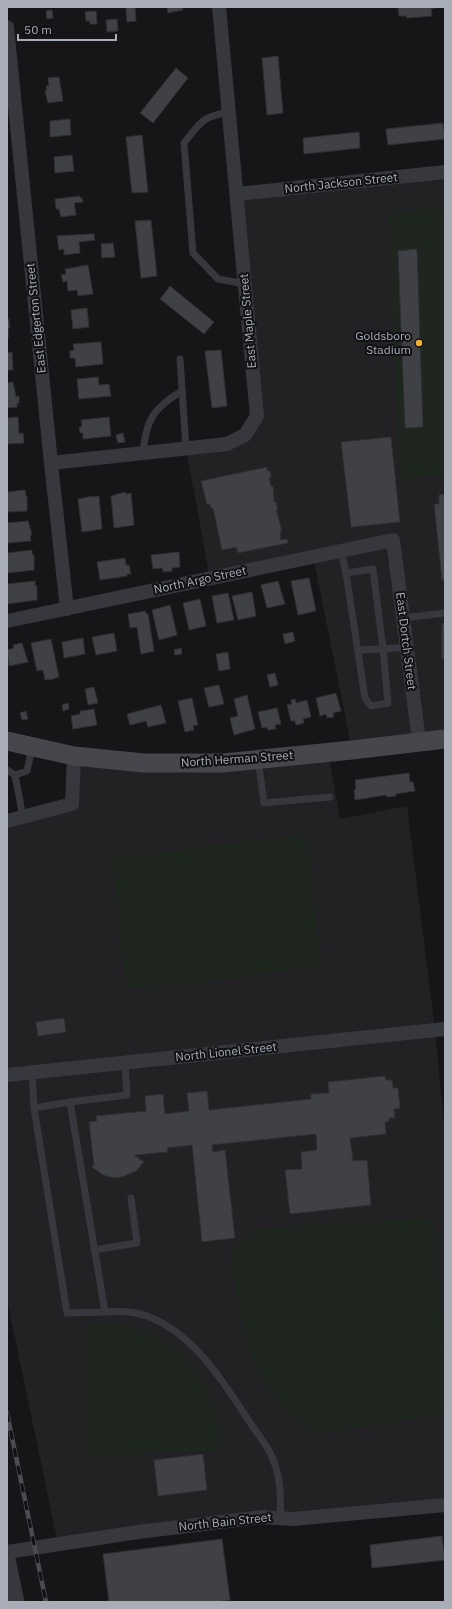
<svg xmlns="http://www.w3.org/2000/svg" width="452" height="1609" viewBox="0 0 452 1609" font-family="'IBM Plex Sans',sans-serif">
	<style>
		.built { fill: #222225 }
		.green { fill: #1e261f }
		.building { fill: #404145; stroke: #303034 }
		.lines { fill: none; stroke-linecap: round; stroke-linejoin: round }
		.service { stroke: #37383d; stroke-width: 7 }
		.minor { stroke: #37383d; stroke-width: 14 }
		.tertiary { stroke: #37383d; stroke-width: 17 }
		.secondary { stroke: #45474d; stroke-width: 19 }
		.rail-casing { stroke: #4a4c52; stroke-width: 4.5 }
		.rail { stroke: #111113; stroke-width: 3; stroke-dasharray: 9; stroke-linecap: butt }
		.poi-dot { fill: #f2b134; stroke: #111113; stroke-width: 1.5 }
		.labels { text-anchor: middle; stroke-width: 4; stroke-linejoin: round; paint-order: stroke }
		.street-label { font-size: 12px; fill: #a8adb8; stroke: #111113 }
		.poi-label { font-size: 12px; fill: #a8adb8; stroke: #111113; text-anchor: end }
	</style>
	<rect width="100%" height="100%" fill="#161618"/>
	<g class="built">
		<path d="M445,172V739L352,750L313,556L209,574L186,448L227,444L257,416L237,194Z"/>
		<path d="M328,752L340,819L407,806L435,1030L445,1135V1505L58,1544L7,1300V1075H10L7,1064V821L72,804L74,756Z"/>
	</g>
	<g class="green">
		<path d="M445,208V475L400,478L388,211Z"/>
		<path d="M306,835L322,967L127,990L111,858Z"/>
		<path d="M425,1217L435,1227L445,1373V1415L315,1432C305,1424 291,1415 282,1405C242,1359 239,1310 231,1252L257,1230Z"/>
		<path d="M87,1323H112L141,1329L166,1342L182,1354L204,1382L218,1418L220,1450L87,1456Z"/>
	</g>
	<g class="building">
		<path d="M126,7H135L136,21L127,22Z"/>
		<path d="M167,7H182L183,10L168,13Z"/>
		<path d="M398,7H436V8L431,9L432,16L407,18L406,16H399Z"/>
		<path d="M52,10L53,18L47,19L46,11Z"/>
		<path d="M96,11L97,24H90V21H86L85,12Z"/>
		<path d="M117,19L118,31L107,32L106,20Z"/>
		<path d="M278,56L283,113L267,115L262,58Z"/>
		<path d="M176,68L188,78L153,123L140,113Z"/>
		<path d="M59,77L63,101L48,103L45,91H47L46,86H49L48,78Z"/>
		<path d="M70,119L71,135L50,137V121Z"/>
		<path d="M443,123L445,139L388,145L386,129Z"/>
		<path d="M359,132L360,148L304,154L303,138Z"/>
		<path d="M142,135L148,192L132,193L126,137Z"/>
		<path d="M72,155L74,171L55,173L54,157Z"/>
		<path d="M80,196V198H82L83,202L74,203L76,215L61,217L59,209H56L55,199Z"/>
		<path d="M151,220L157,276L141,278L135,221Z"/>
		<path d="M88,234H94L95,240L79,242L80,253L64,255V249L59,250L57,236Z"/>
		<path d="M113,243L115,257L102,258L101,244Z"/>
		<path d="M417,249L423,427L405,428L398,251Z"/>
		<path d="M88,265L93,294L78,296L77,290L68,291L67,281L63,282L61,275L66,274L65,269Z"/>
		<path d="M170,286L214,322L204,334L160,299Z"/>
		<path d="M87,308L89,327L73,329L71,310Z"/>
		<path d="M7,319H9L10,328H8L9,337H7Z"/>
		<path d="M101,342L103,364L76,367L75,358H70V351L74,350L73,344Z"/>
		<path d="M221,350L227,406L212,408L205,351Z"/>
		<path d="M12,352L13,370H7V353Z"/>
		<path d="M98,377L99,385L109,384L111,396L79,399L77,379Z"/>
		<path d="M13,382L16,397L19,396V403H17V407L7,408V383Z"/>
		<path d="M18,417L19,434L23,433L24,443L7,444V418Z"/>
		<path d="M109,417L111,436L83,439V433H80L79,427H82L81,420Z"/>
		<path d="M123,433L125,442L118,443L116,435Z"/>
		<path d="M391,437L400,522L351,527L341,442Z"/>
		<path d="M267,467V471H270L271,478H269L271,486H273L274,502H276L278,509H276L282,531H280L281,538H280V540L287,539L288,543L238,553L236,547L222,550L213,508L211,509L210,504L207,505L201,481Z"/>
		<path d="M25,490L26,496H27V511L7,512V492Z"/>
		<path d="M125,492L126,494L131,493L134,525L114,528L111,496Z"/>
		<path d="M445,494V579L442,580L434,504H439V495Z"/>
		<path d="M93,496V497L99,496L102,529L82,532L78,499Z"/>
		<path d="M28,521L32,535H30L31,541L7,543V523Z"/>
		<path d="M32,550V555H34V570L7,573V553Z"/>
		<path d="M179,552L180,567L172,568V571L163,572L162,568L153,569L151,555Z"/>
		<path d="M125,558L126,565H129L131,574H127V576L100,580L97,562Z"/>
		<path d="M309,578L316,611L298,615L291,581Z"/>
		<path d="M35,581V586H37V600L7,604V584Z"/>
		<path d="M278,581L285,604L267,608L261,585Z"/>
		<path d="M252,592L256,616L238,620L232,596Z"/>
		<path d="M228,593L234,620L217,623L212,596Z"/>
		<path d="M200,599L206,626L189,630L183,603Z"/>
		<path d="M170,605L177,635L159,640L152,610Z"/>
		<path d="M146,611V614H148L154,651L141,654L137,627L130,628L128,614Z"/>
		<path d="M293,632L295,641L285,644L283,634Z"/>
		<path d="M114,633L117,651L96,655L92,637Z"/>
		<path d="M83,638L85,654L64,658L62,642Z"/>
		<path d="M51,639L59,677L50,680V679L45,680L43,670L37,671L31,643Z"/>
		<path d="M22,643L28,662L9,666L7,650L14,648L13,645Z"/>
		<path d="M181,648L182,654L175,655L174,650Z"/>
		<path d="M228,652L230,669L219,671L216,654Z"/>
		<path d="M275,673L278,685L270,687L267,675Z"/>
		<path d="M219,685L224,704L209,707L204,688Z"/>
		<path d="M94,687L98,703L88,705L85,689Z"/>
		<path d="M336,693L341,711L333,713L334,717L327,718L326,714L320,716L316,698Z"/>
		<path d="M247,695L255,729L234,735L230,718L238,716L234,699Z"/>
		<path d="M192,698L198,725L193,726L194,730L185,732L178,701Z"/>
		<path d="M295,699L296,703L307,700L311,717L303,719L304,723L296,725L295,721H291L287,705L292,704L291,700Z"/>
		<path d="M68,703L69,709L63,711L62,705Z"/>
		<path d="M161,705L166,723L148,727L146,721L130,725L127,714Z"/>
		<path d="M277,708L281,724L275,725L276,729L268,730L267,727L262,728L258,712Z"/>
		<path d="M94,709L97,725L73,729L71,716L80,714V711Z"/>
		<path d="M26,711L28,719L22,720L20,713Z"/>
		<path d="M409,773L410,782H413L415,791L396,794V796L387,797L386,795L355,800L354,790L356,789L355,780Z"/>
		<path d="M64,1018L66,1032L38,1036L36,1022Z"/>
		<path d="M385,1076L386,1080H392L393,1088H398L400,1108L394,1109L395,1118H389V1121L385,1122L386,1134L350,1138L353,1161L367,1160L371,1205L290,1214L285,1170L302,1169L301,1152L317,1150L316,1134L212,1145L213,1152L225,1150L235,1238L202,1242L192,1145L167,1148L168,1152L134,1155L144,1162L136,1171L122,1177L114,1178L103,1175L92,1167L94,1165L89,1122L97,1121L96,1116L146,1111L145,1096L163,1094L165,1114L189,1111L187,1093L207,1091L209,1110L311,1099V1094L329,1093L328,1082Z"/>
		<path d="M203,1454L207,1490L158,1496L154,1460Z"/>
		<path d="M442,1536L445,1560L372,1568L370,1545Z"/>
		<path d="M222,1539L230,1600L215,1602H109L103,1554Z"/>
	</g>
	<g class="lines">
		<g class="service">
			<path d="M229,112C201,117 201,122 184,143L193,253L218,279L245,284"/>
			<path d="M180,359L186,448"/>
			<path d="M143,453C146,420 153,408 182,391"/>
			<path d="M341,550L346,573"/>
			<path d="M403,618L445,613"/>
			<path d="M445,626V656"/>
			<path d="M358,650L383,649L388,703L371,706L365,698L346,573L373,569L383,649L407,647"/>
			<path d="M258,759L264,803L330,797"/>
			<path d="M7,770L15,775L23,817"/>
			<path d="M15,775L27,771L32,748"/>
			<path d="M32,1072L34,1108L67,1313L105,1312L70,1102L34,1108"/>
			<path d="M70,1102L127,1095L125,1063"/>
			<path d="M94,1250L137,1243L131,1198"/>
			<path d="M105,1312C119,1311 133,1311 147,1316C195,1334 224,1383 251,1424C260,1438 272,1451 276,1468C281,1484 281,1501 280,1517"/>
		</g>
		<g class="minor">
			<path d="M7,27L51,463L67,609"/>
			<path d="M237,194L445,172"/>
			<path d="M51,463L227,444L245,435L257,416L219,7"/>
			<path d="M7,621L393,540L419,741"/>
			<path d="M7,821L72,804L74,756"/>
			<path d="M7,1075L445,1029"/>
			<path d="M7,1552L138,1532L262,1517L293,1519L445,1505"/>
		</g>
		<path class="tertiary" d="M7,1559L16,1602"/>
		<path class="secondary" d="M7,741L74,756L144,763H223L352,750L445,739"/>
		<defs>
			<path id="rail" d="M7,1413L46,1602"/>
		</defs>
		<use href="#rail" class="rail-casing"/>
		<use href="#rail" class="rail"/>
	</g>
	<circle class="poi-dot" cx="419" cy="343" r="4"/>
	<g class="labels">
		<g class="street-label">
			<text transform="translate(341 183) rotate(-6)" y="4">North Jackson Street</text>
			<text transform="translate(36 318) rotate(-96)" y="4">East Edgerton Street</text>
			<text transform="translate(248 321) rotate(-95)" y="4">East Maple Street</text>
			<text transform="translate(200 580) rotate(-12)" y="4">North Argo Street</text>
			<text transform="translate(406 641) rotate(83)" y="4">East Dortch Street</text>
			<text transform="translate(237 759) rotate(-4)" y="4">North Herman Street</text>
			<text transform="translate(226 1052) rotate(-6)" y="4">North Lionel Street</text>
			<text transform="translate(225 1522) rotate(-6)" y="4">North Bain Street</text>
		</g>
		<g class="poi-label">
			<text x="411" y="340">Goldsboro<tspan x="411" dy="14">Stadium</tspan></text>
		</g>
	</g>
	<rect width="452" height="1609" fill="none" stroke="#a8adb8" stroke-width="16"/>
	<path d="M18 34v6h98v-6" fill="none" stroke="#a8adb8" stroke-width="2"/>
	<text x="24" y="34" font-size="12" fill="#a8adb8" stroke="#111113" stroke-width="3" paint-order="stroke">50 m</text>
</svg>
